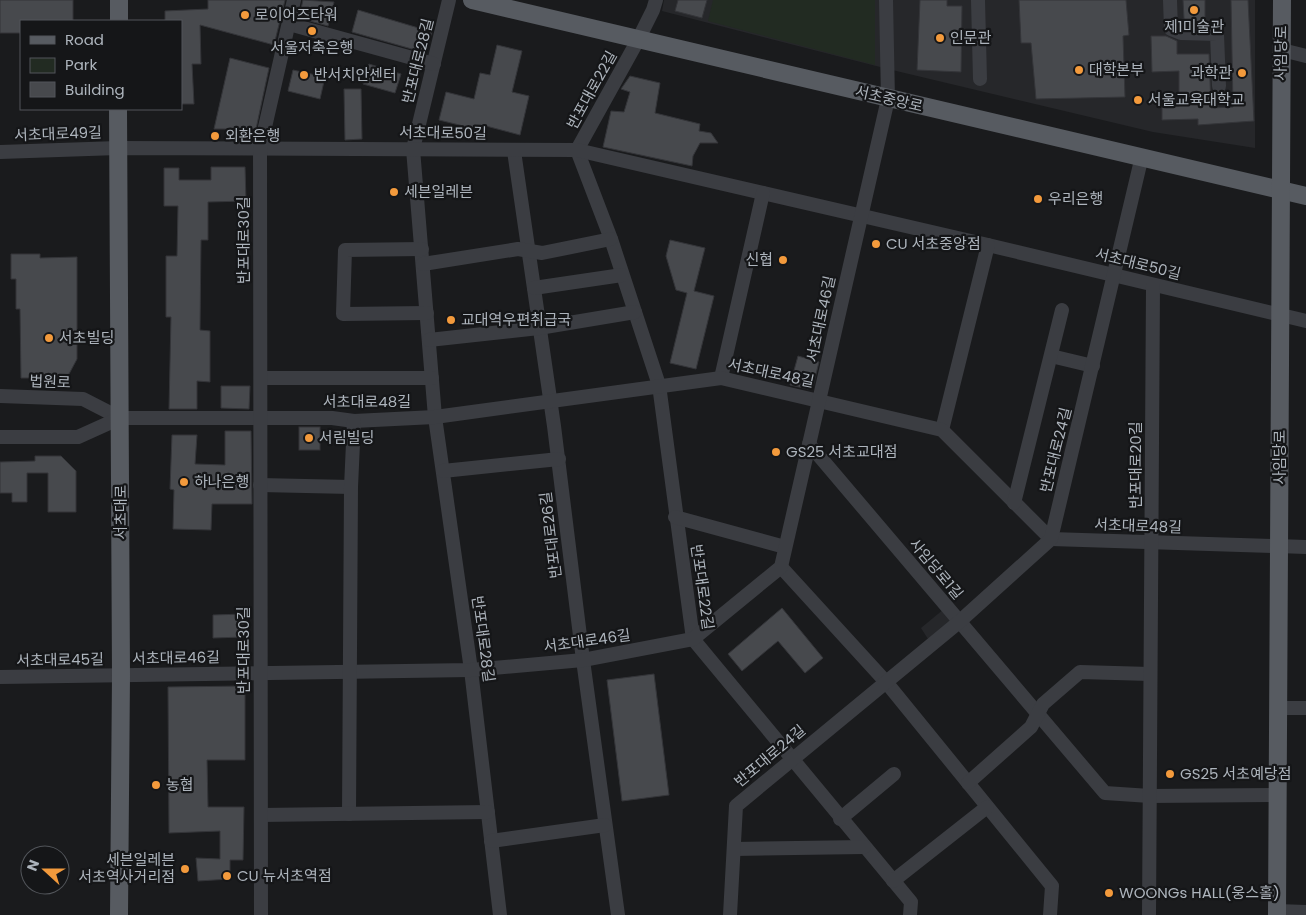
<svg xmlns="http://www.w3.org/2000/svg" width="1306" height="915" viewBox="0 0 1306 915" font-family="Poppins,'Noto Sans KR',sans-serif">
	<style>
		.built { fill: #26272a }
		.green { fill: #222b22 }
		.building { fill: #47494d; stroke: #343539 }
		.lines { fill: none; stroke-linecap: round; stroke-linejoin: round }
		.minor { stroke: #3b3d42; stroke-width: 14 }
		.major { stroke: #575b61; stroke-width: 18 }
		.poi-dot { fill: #f39a3c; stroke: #151618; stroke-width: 2 }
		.labels { text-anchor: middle; stroke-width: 4.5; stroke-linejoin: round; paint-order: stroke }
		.poi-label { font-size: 15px; fill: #adb4bc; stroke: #151618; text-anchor: start }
		.street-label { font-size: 15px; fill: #adb4bc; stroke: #151618 }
	</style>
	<rect width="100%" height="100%" fill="#1a1b1d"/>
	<g class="built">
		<path d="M664,0H1255V148L1153,132L888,69L662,11Z"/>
		<path d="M944,609L954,618L928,639L921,628Z"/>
	</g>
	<path class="green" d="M713,0H875V65L708,21Z"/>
	<g class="building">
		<path d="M0,0H73V21H21V33H0Z"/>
		<path d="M208,0H285L274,45L200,25L201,64H192L194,104H181V21H165V11L208,9Z"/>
		<path d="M303,0L334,2L328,26L299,18Z"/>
		<path d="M678,0H707L702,18L675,11Z"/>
		<path d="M920,0H947V6H962L961,72L917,70Z"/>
		<path d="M1019,0H1126L1129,35L1123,36L1125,97L1036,99L1031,43H1021Z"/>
		<path d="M1183,0H1205V25L1180,23L1184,19Z"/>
		<path d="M1231,0H1248L1254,121L1198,125V119L1162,120V106H1179V71L1152,72L1151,36H1166L1177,41V54H1209L1211,108L1233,107Z"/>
		<path d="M358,10L432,32L426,53L352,32Z"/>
		<path d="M497,45L522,51L512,92L529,96L520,135L486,126L484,131L439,120L446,92L474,99L480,73L490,75Z"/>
		<path d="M230,58L269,68L256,129H214Z"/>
		<path d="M369,64L401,74L395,93L363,84Z"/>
		<path d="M293,70L325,77L320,99L288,91Z"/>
		<path d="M630,76L660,83L655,113L700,124L699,131L711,133L718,143H700L693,156L692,166L603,147L611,111L624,112L630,92L621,89Z"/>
		<path d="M344,89H361L362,139L345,140Z"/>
		<path d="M211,167H245L246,201L208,202V240H201L200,330L210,331V382L197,381V409H169L171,317H166V256H177L178,206H164V168H179V180H211Z"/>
		<path d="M670,240L705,248L694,291L714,296L696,369L670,363L687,293L676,290L666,256Z"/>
		<path d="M11,254H40V258L77,257V359L69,374L59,378H21L20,309H16V279H11Z"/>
		<path d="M798,356L819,362L813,386L808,389L790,385Z"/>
		<path d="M221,386H250L249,409L221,408Z"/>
		<rect x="299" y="427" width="21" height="23"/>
		<path d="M225,431H251L252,504H212L211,530L173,529L174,490L170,489L172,435H197L195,464L225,465Z"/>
		<path d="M35,456H61L76,471V512H48V473H27V502H12V493H0V462L35,461Z"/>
		<path d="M782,608L823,658L805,673L778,641L742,671L728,654Z"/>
		<path d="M244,614V637L213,638V615Z"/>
		<path d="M654,674L669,795L622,801L607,680Z"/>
		<path d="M245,686V760H207L208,807H244L243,860H230V879L198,881L196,858L220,859V831L169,833L168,687Z"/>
	</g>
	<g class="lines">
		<g class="minor">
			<path d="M449,0L413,149L435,417L471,670L500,915"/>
			<path d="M656,0L653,10L638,40L577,150L611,239L659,385L693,639L911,902L910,915"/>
			<path d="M978,0L980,79"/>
			<path d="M1170,0L1171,29L1181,33L1217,34L1219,86"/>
			<path d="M289,24L434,64"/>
			<path d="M1282,50L1306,56"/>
			<path d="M514,151L554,426L583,660L618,915"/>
			<path d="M0,152L118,148L577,150L988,245L1306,321"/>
			<path d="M422,249L345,250L343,314L427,313"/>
			<path d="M423,264L518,249L542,253L611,239"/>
			<path d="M534,288L622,275"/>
			<path d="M429,340L539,328L635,312"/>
			<path d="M1051,356L1093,366"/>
			<path d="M261,378H432"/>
			<path d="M721,378L763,193"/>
			<path d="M0,396L83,399L120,418"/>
			<path d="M942,430L988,245"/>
			<path d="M0,437H78L120,418H332L354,421L435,417L721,378L942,430L1051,539L1306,547"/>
			<path d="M809,444L1105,793L1150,796L1277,795"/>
			<path d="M443,471L559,459"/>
			<path d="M260,485L351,487"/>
			<path d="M1014,503L1062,310"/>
			<path d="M675,517L785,547"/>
			<path d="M781,567L886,682L1052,886L1050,915"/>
			<path d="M0,677L471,670L583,660L693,639L781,567L888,99L886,0"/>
			<path d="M1277,708H1306"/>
			<path d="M968,783L1031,727L1043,704L1080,672L1150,674"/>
			<path d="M349,814L351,487L354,421"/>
			<path d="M261,815L488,812"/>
			<path d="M840,819L894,774"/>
			<path d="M491,841L605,825"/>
			<path d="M734,849L864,847"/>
			<path d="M893,881L987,807"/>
			<path d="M1277,911L1306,912"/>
			<path d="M261,915L260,149L294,0"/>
			<path d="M730,915L736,806L959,622L1051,539L1142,156"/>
			<path d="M1149,915L1153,286"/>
		</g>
		<g class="major">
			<path d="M472,0L1306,196"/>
			<path d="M119,21V0"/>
			<path d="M118,109L121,675L119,915"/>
			<path d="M1277,915L1282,0"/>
		</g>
	</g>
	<g class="poi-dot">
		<circle cx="1194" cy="10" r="5"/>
		<circle cx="245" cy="15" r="5"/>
		<circle cx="312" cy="31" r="5"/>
		<circle cx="940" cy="38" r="5"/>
		<circle cx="1079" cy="70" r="5"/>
		<circle cx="1242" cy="73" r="5"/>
		<circle cx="304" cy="75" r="5"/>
		<circle cx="1138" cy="100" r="5"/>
		<circle cx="215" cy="136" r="5"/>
		<circle cx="394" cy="192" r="5"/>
		<circle cx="1038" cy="199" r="5"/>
		<circle cx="876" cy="244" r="5"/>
		<circle cx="783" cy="260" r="5"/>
		<circle cx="451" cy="320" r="5"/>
		<circle cx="49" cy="338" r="5"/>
		<circle cx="309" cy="438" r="5"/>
		<circle cx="776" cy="452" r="5"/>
		<circle cx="184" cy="482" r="5"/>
		<circle cx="1170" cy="774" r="5"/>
		<circle cx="156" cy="785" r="5"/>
		<circle cx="185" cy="869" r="5"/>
		<circle cx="227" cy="876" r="5"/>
		<circle cx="1109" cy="893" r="5"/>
	</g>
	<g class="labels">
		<g class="poi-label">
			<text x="255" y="20">로이어즈타워</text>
			<text x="1194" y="32" text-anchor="middle">제1미술관</text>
			<text x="950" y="43">인문관</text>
			<text x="312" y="53" text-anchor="middle">서울저축은행</text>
			<text x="1089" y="75">대학본부</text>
			<text x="1232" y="78" text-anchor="end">과학관</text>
			<text x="314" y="80">반서치안센터</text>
			<text x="1148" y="105">서울교육대학교</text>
			<text x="225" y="141">외환은행</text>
			<text x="404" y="197">세븐일레븐</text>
			<text x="1048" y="204">우리은행</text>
			<text x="886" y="249">CU 서초중앙점</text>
			<text x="773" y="265" text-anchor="end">신협</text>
			<text x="461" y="325">교대역우편취급국</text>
			<text x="59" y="343">서초빌딩</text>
			<text x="319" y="443">서림빌딩</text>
			<text x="786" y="457">GS25 서초교대점</text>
			<text x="194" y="487">하나은행</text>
			<text x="1180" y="779">GS25 서초예당점</text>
			<text x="166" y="790">농협</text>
			<text x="175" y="865" text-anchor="end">세븐일레븐<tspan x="175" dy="17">서초역사거리점</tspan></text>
			<text x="237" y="881">CU 뉴서초역점</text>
			<text x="1119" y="898">WOONGs HALL(웅스홀)</text>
		</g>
		<g class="street-label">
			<text transform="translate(1281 53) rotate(-89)" y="5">사임당로</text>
			<text transform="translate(418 61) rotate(-76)" y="5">반포대로28길</text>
			<text transform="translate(592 90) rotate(-61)" y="5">반포대로22길</text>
			<text transform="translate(889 99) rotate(13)" y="5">서초중앙로</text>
			<text transform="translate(443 133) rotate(1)" y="5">서초대로50길</text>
			<text transform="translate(58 134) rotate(-2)" y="5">서초대로49길</text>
			<text transform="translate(244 240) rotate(-90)" y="5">반포대로30길</text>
			<text transform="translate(1138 264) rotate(14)" y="5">서초대로50길</text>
			<text transform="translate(821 319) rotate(-78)" y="5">서초대로46길</text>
			<text transform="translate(771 373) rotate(12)" y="5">서초대로48길</text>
			<text transform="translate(50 382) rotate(2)" y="5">법원로</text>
			<text x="367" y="407">서초대로48길</text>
			<text transform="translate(1056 450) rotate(-76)" y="5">반포대로24길</text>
			<text transform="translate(1280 457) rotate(-90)" y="5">사임당로</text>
			<text transform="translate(1136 465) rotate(-90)" y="5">반포대로20길</text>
			<text transform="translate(121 512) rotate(-90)" y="5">서초대로</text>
			<text transform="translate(1138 526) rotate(2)" y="5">서초대로48길</text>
			<text transform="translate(551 535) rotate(-97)" y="5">반포대로26길</text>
			<text transform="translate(936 569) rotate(50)" y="5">사임당로1길</text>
			<text transform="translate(702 587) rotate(82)" y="5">반포대로22길</text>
			<text transform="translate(483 639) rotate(82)" y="5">반포대로28길</text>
			<text transform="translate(587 641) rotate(-8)" y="5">서초대로46길</text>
			<text transform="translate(244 650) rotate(-90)" y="5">반포대로30길</text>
			<text transform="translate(176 658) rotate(-1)" y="5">서초대로46길</text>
			<text transform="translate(60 660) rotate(-1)" y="5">서초대로45길</text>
			<text transform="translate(770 756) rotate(-40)" y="5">반포대로24길</text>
		</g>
	</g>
	<rect x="20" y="20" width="162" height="90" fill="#151618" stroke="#52555a"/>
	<rect x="30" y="36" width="25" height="8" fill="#575b61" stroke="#52555a"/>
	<text x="65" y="45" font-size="15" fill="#adb4bc">Road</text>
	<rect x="30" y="58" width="25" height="15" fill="#222b22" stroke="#52555a"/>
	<text x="65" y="70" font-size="15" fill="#adb4bc">Park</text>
	<rect x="30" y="82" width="25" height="15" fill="#47494d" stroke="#52555a"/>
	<text x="65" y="95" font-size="15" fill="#adb4bc">Building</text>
	<g transform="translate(45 870) rotate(291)"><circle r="24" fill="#151618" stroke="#52555a"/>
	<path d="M0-4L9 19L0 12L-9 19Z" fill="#f39a3c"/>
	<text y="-8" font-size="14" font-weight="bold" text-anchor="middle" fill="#adb4bc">N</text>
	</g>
</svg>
